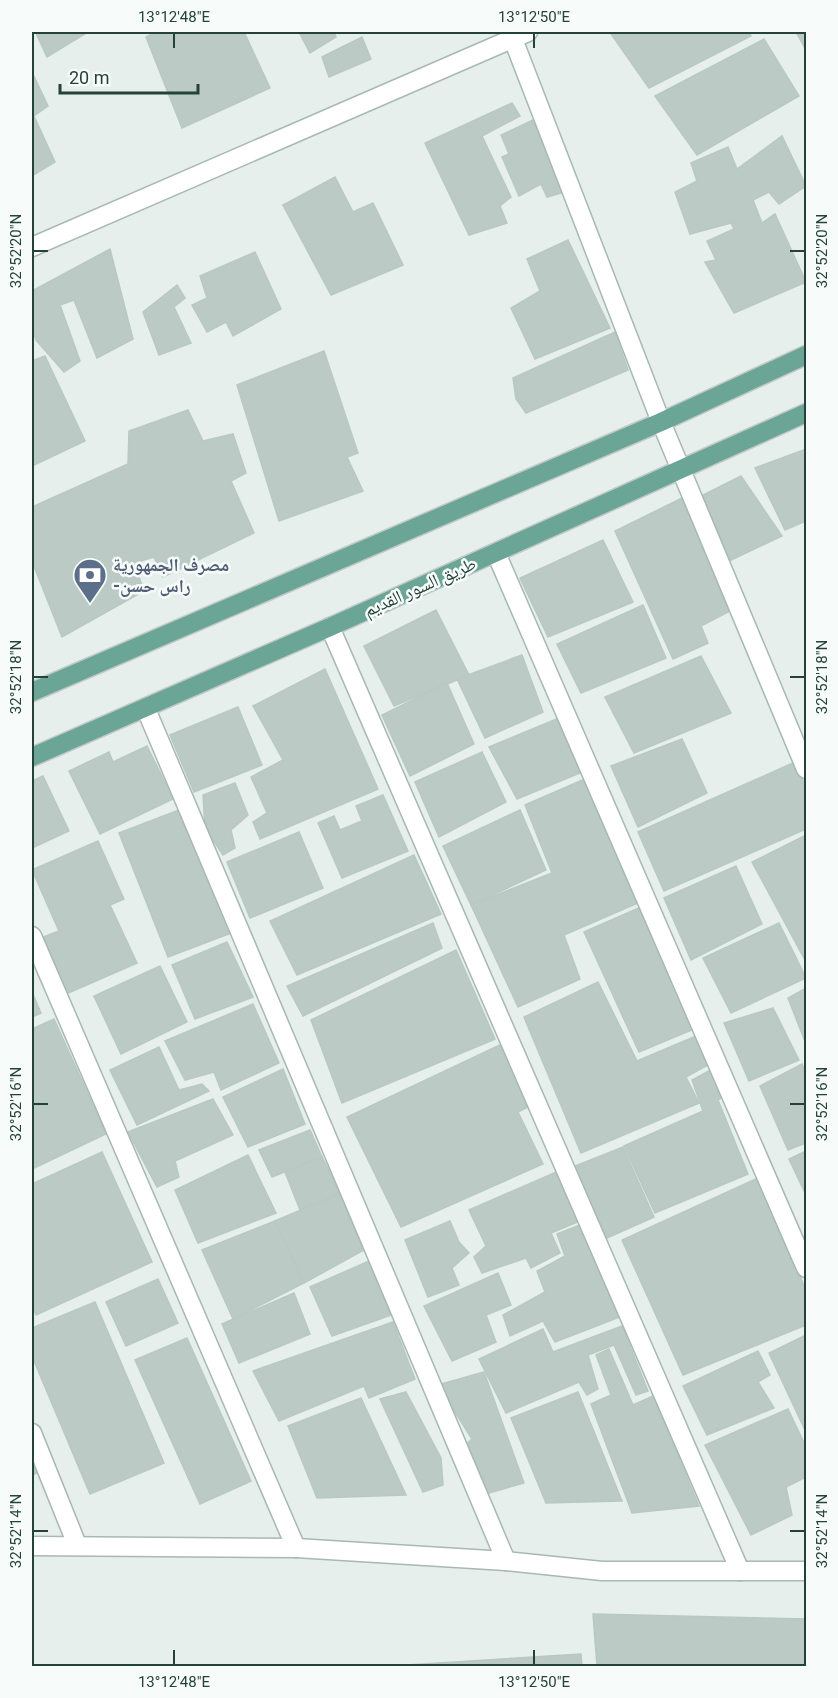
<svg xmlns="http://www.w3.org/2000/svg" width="838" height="1698" viewBox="0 0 838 1698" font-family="Roboto,'Noto Naskh Arabic',sans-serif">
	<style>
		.building { fill: #bbcac4; stroke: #b8c9c2; stroke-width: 1.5 }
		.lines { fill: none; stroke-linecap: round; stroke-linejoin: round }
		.minor-casing { stroke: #a8b8b2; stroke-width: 21 }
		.major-casing { stroke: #c2cac8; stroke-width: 21 }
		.minor { stroke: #fff; stroke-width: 18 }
		.major { stroke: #6aa596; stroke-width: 18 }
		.ticks { fill: none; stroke: #24423a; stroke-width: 2 }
		.labels { text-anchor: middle; stroke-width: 5; stroke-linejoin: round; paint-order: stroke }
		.service-label { font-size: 18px; font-weight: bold; fill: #4e5e75; stroke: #f7fbf9; text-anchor: start }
		.street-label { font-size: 18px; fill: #24423a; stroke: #f7fbf9 }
		.neatline { fill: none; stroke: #24423a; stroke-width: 2 }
		.ticks-label { font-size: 15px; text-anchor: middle; fill: #24423a }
	</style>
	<rect width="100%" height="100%" fill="#e6efeb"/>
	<g class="building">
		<path d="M38,32H88L47,57L36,33Z"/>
		<path d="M156,32H244L270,88L182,128L146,37Z"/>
		<path d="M299,32H334L336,37L310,53Z"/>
		<path d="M617,32H749L751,36L649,88L611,34Z"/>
		<path d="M796,32H806V50Z"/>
		<path d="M362,37L371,59L329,77L322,57Z"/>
		<path d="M764,39L799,96L697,155L655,96Z"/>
		<path d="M32,72L48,106L34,116L55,162L32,176Z"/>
		<path d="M512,103L520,116L482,136L511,197L500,206L507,223L469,235L425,143Z"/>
		<path d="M535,119L565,192L547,197L541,184L519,196L502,157L509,154L501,135Z"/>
		<path d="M782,136L806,186L779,204L769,192L753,200L762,223L775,214L806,282L734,313L705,262L716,260L707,241L734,229L731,223L690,234L675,192L697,181L691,163L728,147L737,169Z"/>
		<path d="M335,177L353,212L373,203L403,265L331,295L283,205Z"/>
		<path d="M568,240L610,328L535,359L511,308L540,291L527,259Z"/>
		<path d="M110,249L133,339L97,358L74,300L60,305L80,361L64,372L36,340L32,328V291Z"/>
		<path d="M255,252L281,309L233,336L226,322L207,332L192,305L207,298L200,276Z"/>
		<path d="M177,285L185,298L174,307L191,343L159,355L143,312Z"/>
		<path d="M615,332L628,370L526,413L516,399L513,378Z"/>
		<path d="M324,351L358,453L347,457L363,491L279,521L237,385Z"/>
		<path d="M45,356L85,441L32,466V361Z"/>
		<path d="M188,410L203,441L233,434L246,473L231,481L254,533L163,577L154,557L134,563L144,591L62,637L32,561V507L128,464L129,431Z"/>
		<path d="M806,449V521L785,530L755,468Z"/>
		<path d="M741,476L782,536L725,563L697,498Z"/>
		<path d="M682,498L732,610L701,626L708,643L673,659L615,531Z"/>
		<path d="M603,540L633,602L548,637L520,578Z"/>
		<path d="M643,605L666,658L581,693L557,644Z"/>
		<path d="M436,610L469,675L394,706L364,646Z"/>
		<path d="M522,655L543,712L485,738L457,679Z"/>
		<path d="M701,656L731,713L634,753L605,697Z"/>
		<path d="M325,669L378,789L260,839L253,822L267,813L251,777L283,760L253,706Z"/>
		<path d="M447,683L474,744L410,776L382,715Z"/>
		<path d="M238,707L262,765L194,792L170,735Z"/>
		<path d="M559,718L582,772L517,799L489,747Z"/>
		<path d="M682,739L707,793L638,827L611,766Z"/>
		<path d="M147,746L173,799L100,834L69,771L109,752L113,762Z"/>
		<path d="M482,752L506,802L439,837L415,782Z"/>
		<path d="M795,762L806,787V829L664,891L638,832Z"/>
		<path d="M43,776L69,831L32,848V781Z"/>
		<path d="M587,778L640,902L564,935L580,979L518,1007L471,905L552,873L525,805Z"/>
		<path d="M235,783L248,815L231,830L235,848L223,855L205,828L203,795Z"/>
		<path d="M383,795L408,851L342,878L318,823L334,816L340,830L362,821L356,806Z"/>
		<path d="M179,810L231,933L168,957L119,833Z"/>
		<path d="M520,810L546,870L471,905L443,846Z"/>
		<path d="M299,832L323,888L250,918L227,862Z"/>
		<path d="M806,835V962L752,862Z"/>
		<path d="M98,841L124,899L110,905L137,963L66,994L41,938L59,931L32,870Z"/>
		<path d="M414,855L441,914L297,975L270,921Z"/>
		<path d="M736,866L762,924L691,960L664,898Z"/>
		<path d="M641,907L696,1028L639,1052L584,932Z"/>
		<path d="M433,923L442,948L303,1016L287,986Z"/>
		<path d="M779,923L806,978L731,1013L703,958Z"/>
		<path d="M227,942L253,997L195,1019L172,965Z"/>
		<path d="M456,950L495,1039L342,1103L311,1020Z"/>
		<path d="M160,966L187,1022L121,1054L94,996Z"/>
		<path d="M598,982L637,1061L696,1036L708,1065L686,1077L699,1103L581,1153L524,1017Z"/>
		<path d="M806,988V1044L788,998Z"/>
		<path d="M32,992L41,1013L32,1017Z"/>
		<path d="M253,1004L279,1063L221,1090L214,1072L185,1080L165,1041Z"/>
		<path d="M773,1008L799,1060L749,1081L724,1023Z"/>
		<path d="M54,1019L106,1134L32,1169V1029Z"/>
		<path d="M504,1043L530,1106L518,1112L543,1164L401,1227L347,1117Z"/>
		<path d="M159,1047L179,1090L202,1084L209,1091L137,1125L110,1070Z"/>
		<path d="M802,1064L806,1073V1143L788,1150L760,1086Z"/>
		<path d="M716,1067L728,1093L718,1100L748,1174L655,1213L624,1146L703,1111L692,1080Z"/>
		<path d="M283,1069L305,1124L248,1147L223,1097Z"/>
		<path d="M213,1099L233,1135L175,1161L179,1177L157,1187L128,1132Z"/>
		<path d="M310,1130L322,1157L272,1177L259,1150Z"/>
		<path d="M623,1147L654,1217L607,1238L573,1167Z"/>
		<path d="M806,1151V1195L789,1159Z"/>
		<path d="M102,1152L152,1262L36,1315L32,1306V1184Z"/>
		<path d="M248,1155L276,1213L198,1243L175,1190Z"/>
		<path d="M322,1157L341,1193L300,1210L285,1172Z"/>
		<path d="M561,1170L582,1220L551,1233L560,1253L531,1268L526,1258L482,1273L474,1257L486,1246L469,1210Z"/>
		<path d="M760,1177L806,1291V1325L683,1375L622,1240Z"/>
		<path d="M341,1193L364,1250L304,1283L275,1221Z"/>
		<path d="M275,1221L304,1283L233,1319L202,1250Z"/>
		<path d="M450,1221L459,1242L469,1253L452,1268L459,1285L428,1297L405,1240Z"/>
		<path d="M585,1223L622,1316L555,1342L543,1321L510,1336L503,1315L545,1292L537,1271L565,1256L557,1234Z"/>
		<path d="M369,1261L391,1315L332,1336L310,1287Z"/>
		<path d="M498,1273L511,1305L486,1315L496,1342L452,1361L424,1306Z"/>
		<path d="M158,1279L178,1323L126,1346L106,1302Z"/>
		<path d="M294,1293L310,1334L239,1363L222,1324Z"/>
		<path d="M95,1302L164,1463L90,1494L32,1356V1328Z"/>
		<path d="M393,1322L415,1379L369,1398L364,1386L279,1421L253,1371Z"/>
		<path d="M622,1326L648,1391L636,1395L614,1345L588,1355L598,1389L587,1395L579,1382L506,1413L479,1359L543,1329L553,1352Z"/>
		<path d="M806,1335V1427L804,1428L769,1353Z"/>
		<path d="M187,1338L251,1481L200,1504L135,1360Z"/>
		<path d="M609,1349L633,1405L653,1396L699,1506L632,1513L591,1404L611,1395L596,1355Z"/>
		<path d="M758,1351L770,1375L758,1382L774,1408L707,1435L683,1386Z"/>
		<path d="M484,1372L524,1483L482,1495L463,1447L472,1439L438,1385Z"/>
		<path d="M406,1392L441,1458L443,1485L423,1492L380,1399Z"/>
		<path d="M578,1392L622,1501L546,1503L511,1418Z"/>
		<path d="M361,1398L406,1495L317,1498L288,1426Z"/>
		<path d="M788,1409L806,1447V1477L786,1487L792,1515L751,1535L705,1445Z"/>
		<path d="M32,1451L41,1471L32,1475Z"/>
		<path d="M593,1614L806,1619V1666H597Z"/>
		<path d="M581,1654L582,1666H391Z"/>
	</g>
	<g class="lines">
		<defs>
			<g id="minor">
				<path d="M513,39L661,422L806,769"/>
				<path d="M32,247L528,32"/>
				<path d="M496,553L806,1268"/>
				<path d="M330,627L740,1571"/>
				<path d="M146,709L506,1561"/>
				<path d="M32,936L296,1548"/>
				<path d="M32,1433L77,1545"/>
				<path d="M32,1546L296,1548L506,1561L602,1571H806"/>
			</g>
			<g id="major">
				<path d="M32,692L661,422L806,355"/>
				<path d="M32,757L330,627L806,413"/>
			</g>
		</defs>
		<use href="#minor" class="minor-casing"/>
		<use href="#major" class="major-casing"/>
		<use href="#minor" class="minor"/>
		<use href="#major" class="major"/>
	</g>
	<path class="ticks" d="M174,33V48M534,33V48M33,251H48M790,251H805M33,677H48M790,677H805M33,1104H48M790,1104H805M33,1531H48M790,1531H805M174,1650V1665M534,1650V1665"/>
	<defs>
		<symbol id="bank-pin" viewBox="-11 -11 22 30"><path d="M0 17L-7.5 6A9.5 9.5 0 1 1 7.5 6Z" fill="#5c6f8a" stroke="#f7fbf9"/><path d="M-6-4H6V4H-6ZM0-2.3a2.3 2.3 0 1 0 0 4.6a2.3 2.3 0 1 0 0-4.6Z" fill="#fff"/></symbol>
	</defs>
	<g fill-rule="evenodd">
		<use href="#bank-pin" x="71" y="556" width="38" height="52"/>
	</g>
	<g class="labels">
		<g class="service-label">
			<text x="113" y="571">مصرف الجمهورية<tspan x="113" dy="21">-راس حسن</tspan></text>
		</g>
		<g class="street-label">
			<text transform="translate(420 587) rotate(-24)" y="6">طريق السور القديم</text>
		</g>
	</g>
	<rect width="838" height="1698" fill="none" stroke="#f7fbf9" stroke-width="66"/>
	<path d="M60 84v9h138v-9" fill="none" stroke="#24423a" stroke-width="3"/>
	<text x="69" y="84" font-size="18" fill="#24423a" stroke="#f7fbf9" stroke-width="4.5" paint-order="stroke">20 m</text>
	<rect x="33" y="33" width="772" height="1632" class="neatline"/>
	<g class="ticks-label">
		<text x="174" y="22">13°12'48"E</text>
		<text x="534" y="22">13°12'50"E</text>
		<text transform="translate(16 251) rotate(-90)" y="5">32°52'20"N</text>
		<text transform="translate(822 251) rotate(-90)" y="5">32°52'20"N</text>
		<text transform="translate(16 677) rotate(-90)" y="5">32°52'18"N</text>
		<text transform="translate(822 677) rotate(-90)" y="5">32°52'18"N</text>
		<text transform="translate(16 1104) rotate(-90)" y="5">32°52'16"N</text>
		<text transform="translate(822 1104) rotate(-90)" y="5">32°52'16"N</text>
		<text transform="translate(16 1531) rotate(-90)" y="5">32°52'14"N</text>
		<text transform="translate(822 1531) rotate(-90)" y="5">32°52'14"N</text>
		<text x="174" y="1687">13°12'48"E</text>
		<text x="534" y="1687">13°12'50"E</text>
	</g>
</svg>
